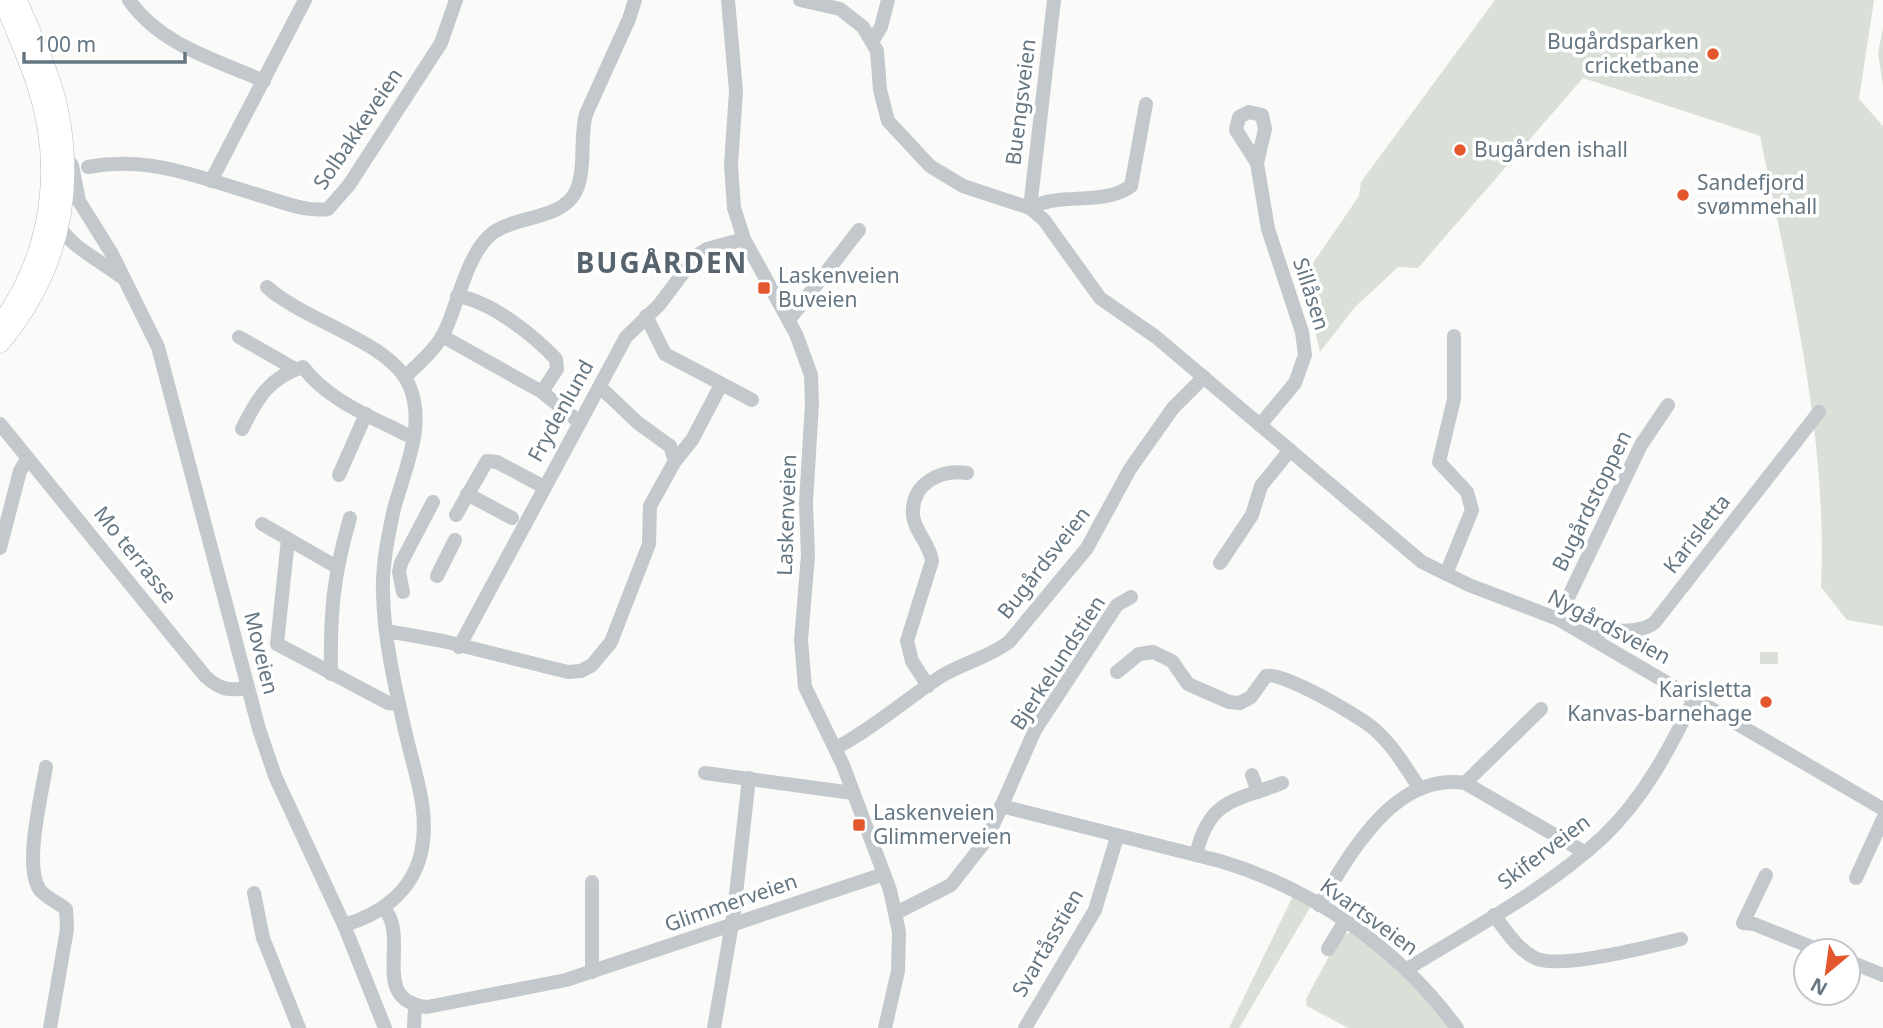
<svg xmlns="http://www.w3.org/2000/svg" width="1883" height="1028" viewBox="0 0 1883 1028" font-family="'Noto Sans',sans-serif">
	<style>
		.green { fill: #dadfd7 }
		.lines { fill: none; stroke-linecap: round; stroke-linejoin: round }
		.major-casing { stroke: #b5babe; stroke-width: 19 }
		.minor { stroke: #c3c8cc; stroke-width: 14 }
		.major { stroke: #fff; stroke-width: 18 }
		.poi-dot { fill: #e4572e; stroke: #fff; stroke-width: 2.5 }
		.labels { text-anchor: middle; stroke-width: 7; stroke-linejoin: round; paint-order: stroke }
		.poi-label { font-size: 21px; fill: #657683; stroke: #fff; text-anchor: start }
		.street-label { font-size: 21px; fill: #657683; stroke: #fff }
		.district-label { font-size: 28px; font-weight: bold; letter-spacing: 2px; fill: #57646e; stroke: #fff }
	</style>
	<rect width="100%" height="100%" fill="#fafaf8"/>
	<g class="green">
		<path d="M1495,0H1874L1859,99L1883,126V626L1847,620L1821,587C1828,435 1790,284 1760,136L1583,78L1418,268L1398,267L1355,307L1320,352L1302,279L1359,196L1361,182Z"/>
		<path d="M1883,28V86L1878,53Z"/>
		<rect x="1760" y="652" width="18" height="12"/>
		<path d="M1293,896L1311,906L1239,1028H1229Z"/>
		<path d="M1352,932L1384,954L1452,1028H1348L1307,1006L1306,999L1340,936Z"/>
	</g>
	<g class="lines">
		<defs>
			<g id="major">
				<path d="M0,324C51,254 63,167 36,85C27,56 13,29 3,0"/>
				<path d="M0,344C55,278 76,201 60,115C53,76 33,37 18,0"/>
			</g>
		</defs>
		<use href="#major" class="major-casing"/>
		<g class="minor">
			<path d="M129,0C160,45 216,60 264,81"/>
			<path d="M728,0L736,91L731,165L734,208L744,239L796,334L811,375L812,403L806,503L808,555L801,640L805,687L843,765L890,890L899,932L898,971L885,1028"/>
			<path d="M800,0L840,9L863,27L877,51L880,90L888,121L930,166L963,186L1030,208L1044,220L1100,298L1156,337L1422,562L1469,585L1558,619L1883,809"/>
			<path d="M873,40L881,27L888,0"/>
			<path d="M1257,163L1236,130L1239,117L1249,112L1262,115L1265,129L1257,163L1268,229L1302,332L1305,355L1295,383L1260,425"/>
			<path d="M72,165L79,201L112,254L158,347L259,729L275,776L344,925L385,1028"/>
			<path d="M88,167C153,155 203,179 265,197C285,203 307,212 328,209L349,185L441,43L456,0"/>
			<path d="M211,181L305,0"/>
			<path d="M1030,208L1054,0"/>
			<path d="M1030,208C1061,191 1102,207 1131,186L1146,104"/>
			<path d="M57,221C66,245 100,260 120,276"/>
			<path d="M267,287C304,321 391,342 409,385C427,425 404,470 394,509C388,536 382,565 383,593C384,642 396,691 407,739C416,777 430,814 421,853C412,892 380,915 344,925"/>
			<path d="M457,296C491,301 533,335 556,359L557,369L542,392"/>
			<path d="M646,316L665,354L752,400"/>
			<path d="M789,320L859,230"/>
			<path d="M442,336L542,392L579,422"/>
			<path d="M239,337L295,369"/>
			<path d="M405,377C419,363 435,350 444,333C458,305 467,251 494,232C517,216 561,219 575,193C587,170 579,139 586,114L629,19L635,0"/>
			<path d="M600,387L638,423L670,446L675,461"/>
			<path d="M0,424L205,676C220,690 229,691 248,688"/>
			<path d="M242,429C257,399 269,377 303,367C329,402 375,418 413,438"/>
			<path d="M339,475L366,414"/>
			<path d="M467,494L512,518"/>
			<path d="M456,515L487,461L497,462L544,487"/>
			<path d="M262,524L335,566"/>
			<path d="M288,539L277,644L388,703L399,704"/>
			<path d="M0,548L20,471L28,458"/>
			<path d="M1220,563L1252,515L1261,486L1290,450"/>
			<path d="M1446,574L1472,510L1467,492L1439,462L1454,399V336"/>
			<path d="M437,576L455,540"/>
			<path d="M403,592L399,572L401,563L433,502"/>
			<path d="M1558,619L1641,445L1668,405"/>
			<path d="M387,631L443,641L568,672L581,671L592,665L611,642L649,544L650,506L675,461L692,440L721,385"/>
			<path d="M1581,632C1605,627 1638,637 1655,622L1819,412"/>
			<path d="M459,647L626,337L659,305L696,256L707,249L744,239"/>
			<path d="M1117,672L1139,654L1153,652L1172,661L1188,684L1229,702L1240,703L1251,697L1266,676C1280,670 1359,716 1373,728C1393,745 1406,768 1420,789"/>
			<path d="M331,674C330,614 333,576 350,518"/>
			<path d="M928,686L912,661L907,641L932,561C930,544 914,531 913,515C911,483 941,469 967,473"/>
			<path d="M836,748C874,728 905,700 940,677C962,663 988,658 1009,642L1087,548L1130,469L1173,408L1204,377"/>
			<path d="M46,767C42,793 23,868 40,890C45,897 58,903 66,909L67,929L50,1028"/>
			<path d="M705,773L853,793"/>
			<path d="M1252,775L1258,792"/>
			<path d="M1465,783L1541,709"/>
			<path d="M1001,806L1220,861C1314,889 1399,949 1457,1028"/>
			<path d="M1196,855C1209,799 1233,802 1282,783"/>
			<path d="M1766,875L1743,923L1754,924L1821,951"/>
			<path d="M1856,878L1883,819"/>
			<path d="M592,882V972"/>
			<path d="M254,893L263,938L299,1028"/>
			<path d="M1319,905C1351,853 1394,772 1465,783L1584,852"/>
			<path d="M384,908C411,940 368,1000 427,1007L566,980L884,874"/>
			<path d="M896,913L951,885L987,839L1035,730L1117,605L1131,597"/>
			<path d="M1494,915C1506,931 1517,949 1535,958C1558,970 1653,946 1681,939"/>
			<path d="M1328,949L1345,921"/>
			<path d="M1848,961L1883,975"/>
			<path d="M1407,969C1473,928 1546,890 1603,837C1644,798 1670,748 1694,699"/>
			<path d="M414,1028L415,1006"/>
			<path d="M714,1028L734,912L749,778"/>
			<path d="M1025,1028L1095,910L1117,837"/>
		</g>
		<use href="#major" class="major"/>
	</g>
	<g class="poi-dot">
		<circle cx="1713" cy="54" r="7"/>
		<circle cx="1460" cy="150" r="7"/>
		<circle cx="1683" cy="195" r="7"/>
		<rect x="757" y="281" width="14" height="14" rx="3.5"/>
		<circle cx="1766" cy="702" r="7"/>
		<rect x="852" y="818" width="14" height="14" rx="3.5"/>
	</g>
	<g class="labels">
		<g class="poi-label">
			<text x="1699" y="49" text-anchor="end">Bugårdsparken<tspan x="1699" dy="24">cricketbane</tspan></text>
			<text x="1474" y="157">Bugården ishall</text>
			<text x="1697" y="190">Sandefjord<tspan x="1697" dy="24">svømmehall</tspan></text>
			<text x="778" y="283">Laskenveien<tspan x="778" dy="24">Buveien</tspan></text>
			<text x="1752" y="697" text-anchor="end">Karisletta<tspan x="1752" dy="24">Kanvas-barnehage</tspan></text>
			<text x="873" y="820">Laskenveien<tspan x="873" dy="24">Glimmerveien</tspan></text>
		</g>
		<g class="street-label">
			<text transform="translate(1021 102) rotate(-83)" y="7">Buengsveien</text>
			<text transform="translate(358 129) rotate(-56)" y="7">Solbakkeveien</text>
			<text transform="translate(1311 294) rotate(72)" y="7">Sillåsen</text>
			<text transform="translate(561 411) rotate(-61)" y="7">Frydenlund</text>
			<text transform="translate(1592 501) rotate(-64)" y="7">Bugårdstoppen</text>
			<text transform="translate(787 515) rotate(-88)" y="7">Laskenveien</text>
			<text transform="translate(1697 534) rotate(-52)" y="7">Karisletta</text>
			<text transform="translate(135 555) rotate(51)" y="7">Mo terrasse</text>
			<text transform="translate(1044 563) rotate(-52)" y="7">Bugårdsveien</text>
			<text transform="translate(1609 627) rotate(28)" y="7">Nygårdsveien</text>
			<text transform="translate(261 653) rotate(76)" y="7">Moveien</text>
			<text transform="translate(1058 663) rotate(-57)" y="7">Bjerkelundstien</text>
			<text transform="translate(1544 852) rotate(-37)" y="7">Skiferveien</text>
			<text transform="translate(731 903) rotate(-19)" y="7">Glimmerveien</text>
			<text transform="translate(1369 917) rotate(36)" y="7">Kvartsveien</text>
			<text transform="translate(1048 943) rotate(-60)" y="7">Svartåsstien</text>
		</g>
		<g class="district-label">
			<text x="662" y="273">BUGÅRDEN</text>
		</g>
	</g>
	<g transform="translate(1827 972) rotate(209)"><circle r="33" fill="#ffffff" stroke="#c1c8cd" stroke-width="2"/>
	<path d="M0-5L12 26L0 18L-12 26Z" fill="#e4572e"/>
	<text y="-10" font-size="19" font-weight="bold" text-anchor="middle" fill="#657683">N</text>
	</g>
	<path d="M24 52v10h161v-10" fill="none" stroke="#657683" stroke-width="3.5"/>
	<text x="35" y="52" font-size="21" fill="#657683" stroke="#ffffff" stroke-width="5" paint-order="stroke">100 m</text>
</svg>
